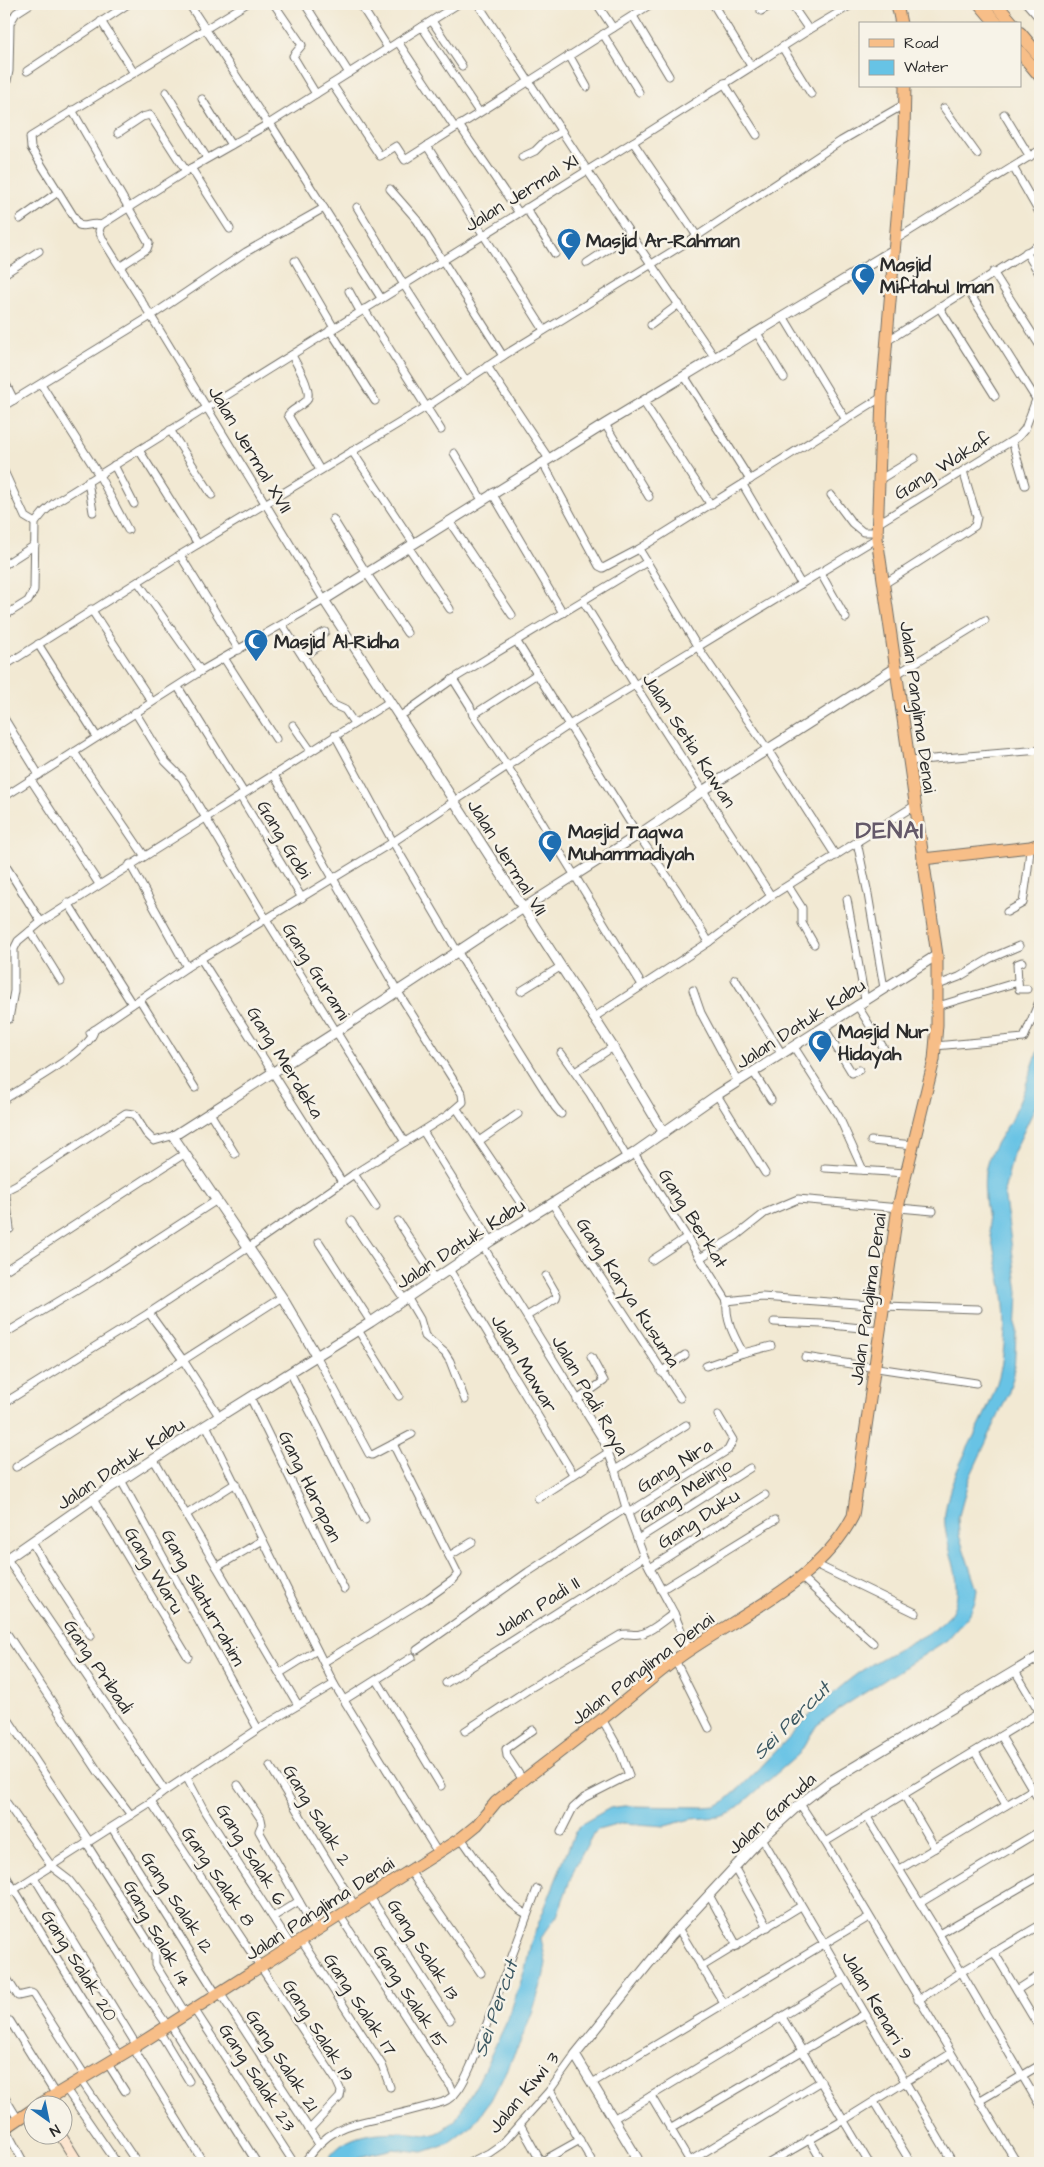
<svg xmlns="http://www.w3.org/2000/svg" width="1044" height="2167" viewBox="0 0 1044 2167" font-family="'Architects Daughter',sans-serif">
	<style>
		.water { fill: #67c3e5; stroke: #497788 }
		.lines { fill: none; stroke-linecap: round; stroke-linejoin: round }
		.minor-casing { stroke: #716e66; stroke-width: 9 }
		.tertiary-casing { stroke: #716e66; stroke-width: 11 }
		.secondary-casing { stroke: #716e66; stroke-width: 12 }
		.primary-casing { stroke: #716e66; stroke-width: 13 }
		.motorway-casing { stroke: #716e66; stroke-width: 14 }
		.minor { stroke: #fff; stroke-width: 7 }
		.tertiary { stroke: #fff; stroke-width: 9 }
		.secondary { stroke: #fce5cf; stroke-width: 10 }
		.primary { stroke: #f7be88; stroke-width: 11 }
		.motorway { stroke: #f7be88; stroke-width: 12 }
		.labels { text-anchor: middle; stroke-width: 5; stroke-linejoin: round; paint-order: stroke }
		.street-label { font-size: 19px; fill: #2b2b2b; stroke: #f7f3e8 }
		.poi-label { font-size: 19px; font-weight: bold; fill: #2b2b2b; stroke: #f7f3e8; text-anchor: start }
		.water-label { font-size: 20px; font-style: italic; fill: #3d5963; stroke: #f7f3e8 }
		.district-label { font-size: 24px; font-weight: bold; letter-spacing: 1px; fill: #645969; stroke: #f7f3e8 }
	</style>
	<rect width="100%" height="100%" fill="#f7f3e8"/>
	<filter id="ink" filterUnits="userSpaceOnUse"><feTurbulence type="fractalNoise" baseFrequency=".02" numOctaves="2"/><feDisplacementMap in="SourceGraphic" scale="10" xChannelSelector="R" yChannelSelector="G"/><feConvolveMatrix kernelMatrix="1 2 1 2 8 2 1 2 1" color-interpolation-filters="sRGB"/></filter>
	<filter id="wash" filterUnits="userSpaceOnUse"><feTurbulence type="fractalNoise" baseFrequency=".0096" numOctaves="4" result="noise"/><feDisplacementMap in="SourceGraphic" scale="20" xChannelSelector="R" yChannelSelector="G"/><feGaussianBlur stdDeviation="1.12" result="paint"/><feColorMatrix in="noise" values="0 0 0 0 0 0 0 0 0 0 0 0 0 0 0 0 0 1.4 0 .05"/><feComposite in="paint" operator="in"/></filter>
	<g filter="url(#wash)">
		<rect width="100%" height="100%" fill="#f2e9d3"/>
		<path class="water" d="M1040,1044V1097L1013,1154L1004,1192L1018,1292L1014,1374L1008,1395L969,1479L958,1519L959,1535L977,1590L975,1602L969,1615L947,1640L844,1706L817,1725L799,1754L731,1813L720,1817L691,1819L665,1826L623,1823L598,1830L593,1834L575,1867L557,1916L541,1938L546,1963L543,1979L533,2010L520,2043L491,2100L472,2126L449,2143L423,2152L393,2149L360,2157L348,2163H326C342,2132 380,2131 411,2133C417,2133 424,2136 430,2135C440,2134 450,2125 456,2119L478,2082L508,2019L525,1969L531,1942L575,1832L585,1822L610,1808L624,1806L704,1807L715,1806L724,1802C769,1764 803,1716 849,1680C870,1663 896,1651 919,1638C928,1633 941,1626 948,1617C972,1587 941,1546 945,1513C952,1457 997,1414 1003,1354C1006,1331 1005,1309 1002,1287C996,1254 979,1199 986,1167C990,1149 1005,1132 1013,1116C1024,1093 1032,1068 1040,1044Z"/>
	</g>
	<g filter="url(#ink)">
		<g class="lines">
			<defs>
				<g id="minor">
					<path d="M189,4L268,124"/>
					<path d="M274,4L302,45L293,56L316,94"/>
					<path d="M305,4L349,73"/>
					<path d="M360,4L388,48"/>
					<path d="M478,4L587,170L715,358"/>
					<path d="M597,4L613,28"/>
					<path d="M713,4L751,66"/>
					<path d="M791,4L809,30"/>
					<path d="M1027,4L1040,19"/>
					<path d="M761,11L773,4"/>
					<path d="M633,16L669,76"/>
					<path d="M101,21L134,73"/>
					<path d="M432,21L462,66"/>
					<path d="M422,27L479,112"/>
					<path d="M4,33L16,13L30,4"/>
					<path d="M603,34L639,92"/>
					<path d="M398,42L455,128"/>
					<path d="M782,47L811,94"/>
					<path d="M569,55L587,87"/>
					<path d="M27,71L128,4"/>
					<path d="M724,83L757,135"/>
					<path d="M332,84L380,156L396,146L405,160L651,4"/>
					<path d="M166,92L207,158"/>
					<path d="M4,95L9,71L10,24"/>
					<path d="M202,99L231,145"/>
					<path d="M944,108L977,154"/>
					<path d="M72,110L149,243L147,249L121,266"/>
					<path d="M1004,114L1030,157"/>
					<path d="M270,123L381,298"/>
					<path d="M459,125L519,213"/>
					<path d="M118,133L142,117L150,115L186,171"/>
					<path d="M633,142L697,236"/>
					<path d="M427,146L544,330"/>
					<path d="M522,157L535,151L544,142L562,131"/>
					<path d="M1013,167L1040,214"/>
					<path d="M191,168L230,229"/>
					<path d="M390,189L417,220L503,356"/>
					<path d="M357,207L404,285L466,381"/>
					<path d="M526,208L555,254"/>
					<path d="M20,219L58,192"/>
					<path d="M101,225C90,222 86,228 79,225L31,148L30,137L246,4"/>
					<path d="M895,240L1040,150"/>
					<path d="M1026,252L1040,275"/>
					<path d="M295,261L334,328"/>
					<path d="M587,263L631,234"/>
					<path d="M993,272L1040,346"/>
					<path d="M4,274L39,251"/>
					<path d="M967,289L1036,399"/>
					<path d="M349,291L360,311"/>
					<path d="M939,307L995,396"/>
					<path d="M364,309L441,430"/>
					<path d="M783,316L846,420"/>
					<path d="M651,325L679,304"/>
					<path d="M330,330L375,401"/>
					<path d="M757,333L784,378"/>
					<path d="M887,341L1040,244"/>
					<path d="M292,355C296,364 313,390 307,400C302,406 292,409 288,415L320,470"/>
					<path d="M487,366L549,459"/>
					<path d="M685,377L750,480"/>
					<path d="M4,380L14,400"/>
					<path d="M41,384L99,475L128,530"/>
					<path d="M643,401L711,505"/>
					<path d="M4,406L151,316L246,252L324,208"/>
					<path d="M605,424L649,497"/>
					<path d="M170,430L212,495"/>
					<path d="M1012,441L1025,485"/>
					<path d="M139,450L198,544"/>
					<path d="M352,451L414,544"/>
					<path d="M454,453L482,500"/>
					<path d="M543,463L599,566L603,568L639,549"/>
					<path d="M114,465L134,504"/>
					<path d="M4,471L25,517L35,523"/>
					<path d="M879,480L915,458"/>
					<path d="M88,481L93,512"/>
					<path d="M743,485L801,584"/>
					<path d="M492,493L563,613"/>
					<path d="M831,495L852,523L863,532H877"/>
					<path d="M333,519L367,574L407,633"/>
					<path d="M449,521L512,615"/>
					<path d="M877,524L1018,437L1025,429L1040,389"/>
					<path d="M409,548L450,609"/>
					<path d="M180,555L239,650"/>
					<path d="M647,562L697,646L768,750L836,856"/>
					<path d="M4,565L35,545"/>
					<path d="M820,572L846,618"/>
					<path d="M138,582L201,671"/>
					<path d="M884,584L975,526L977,517L963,471"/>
					<path d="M583,601L635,685L771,896"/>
					<path d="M91,609L152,702"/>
					<path d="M4,616L28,601L34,590L35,523L44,512L54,503L633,142L809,30L853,4"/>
					<path d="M283,626L303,657"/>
					<path d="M325,632L317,636L319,646L303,657L305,658L330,700L334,705L345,710L354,723"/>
					<path d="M517,642L638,835L677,890L709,942"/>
					<path d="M38,644L97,737"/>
					<path d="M224,658L276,739"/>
					<path d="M4,666L180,555L426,407L503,356L697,236L841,141L905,104"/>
					<path d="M897,674L985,620"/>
					<path d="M453,679L470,706L473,715L508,767L642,985"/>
					<path d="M178,687L244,793"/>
					<path d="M135,712L165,761L182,778L266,919L405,1142"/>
					<path d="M473,715L537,674"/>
					<path d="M399,717L453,679L647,562L639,549L882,397"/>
					<path d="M4,718L39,775"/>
					<path d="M293,725L311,751"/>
					<path d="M335,735L393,842L457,951L555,1107L561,1114"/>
					<path d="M74,752L144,855"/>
					<path d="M909,761L1040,750"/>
					<path d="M31,780L99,884"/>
					<path d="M240,796L302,898"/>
					<path d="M4,797L201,671L324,600L151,316L103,240L99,231L101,225L191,168L270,123L458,4"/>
					<path d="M857,842L868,894L884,988"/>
					<path d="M4,863L41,922"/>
					<path d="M130,864L187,967"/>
					<path d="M788,886L802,908V923L814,944"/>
					<path d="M847,899L865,1000"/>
					<path d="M68,903L132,1004"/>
					<path d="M1007,912L1023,903C1026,884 1029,866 1030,847"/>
					<path d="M30,931L61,981"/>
					<path d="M201,959L342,1182"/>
					<path d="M735,979L782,1054"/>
					<path d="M1018,982L1017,964L1022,962"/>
					<path d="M938,985L959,977L991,958L1019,946"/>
					<path d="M693,990L701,1013L738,1082"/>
					<path d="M521,991L560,967"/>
					<path d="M140,1000L195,1088"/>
					<path d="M857,1005L888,1055"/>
					<path d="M938,1006L1018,982L1019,989H1027"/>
					<path d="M593,1018L709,942L771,896L914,806"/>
					<path d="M9,1019L14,991V949L18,941L41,922L389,702"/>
					<path d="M824,1027L852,1073L859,1070"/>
					<path d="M90,1033L187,967L393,842L569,725L877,538"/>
					<path d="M935,1046L1024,1038L1038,1004"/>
					<path d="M794,1047L839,1117L863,1170"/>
					<path d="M561,1053L590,1094L626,1156"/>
					<path d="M575,1072L613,1047"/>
					<path d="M754,1073L771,1100"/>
					<path d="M717,1095L765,1173"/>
					<path d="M4,1100C21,1087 94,1049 94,1030"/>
					<path d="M457,1109L530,1217"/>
					<path d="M210,1113L235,1154"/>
					<path d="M423,1131L491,1241"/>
					<path d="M479,1141L518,1114"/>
					<path d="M871,1141L914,1145"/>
					<path d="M634,1153L727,1301"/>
					<path d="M825,1168L906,1173"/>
					<path d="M354,1174L376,1207"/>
					<path d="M4,1188L8,1189L16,1185L126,1113L134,1114L146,1133L154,1141L175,1135"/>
					<path d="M5,1188L10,1229"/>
					<path d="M552,1203L680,1398"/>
					<path d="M351,1221L404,1299"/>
					<path d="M398,1221L435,1278"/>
					<path d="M319,1242L371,1322"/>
					<path d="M483,1246L604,1442L615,1470L626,1508L644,1557L674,1613L689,1650"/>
					<path d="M700,1258L736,1236L765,1213L798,1199L933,1211"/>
					<path d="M652,1260L687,1237"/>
					<path d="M449,1269L573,1474"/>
					<path d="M4,1271L184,1154"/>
					<path d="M407,1297L420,1319L425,1336L445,1353L450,1361L465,1400"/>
					<path d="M727,1301L762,1297L883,1306L978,1309"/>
					<path d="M149,1313L183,1360L219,1416"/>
					<path d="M527,1316L556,1298L557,1295L546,1276"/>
					<path d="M774,1322L822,1324L880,1330"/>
					<path d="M358,1330L399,1396"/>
					<path d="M4,1334L91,1282L217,1200"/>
					<path d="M743,1353L771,1346"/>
					<path d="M316,1355L369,1454L372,1455L412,1434"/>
					<path d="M805,1357L976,1383"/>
					<path d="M706,1366L743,1353C734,1336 725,1320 727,1301"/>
					<path d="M290,1372L365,1520"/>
					<path d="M661,1372L685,1355"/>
					<path d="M250,1397L344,1589"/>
					<path d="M577,1400L604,1381L591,1357"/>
					<path d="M4,1403L149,1313L249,1247L354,1174L448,1115L463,1102L462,1094L398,992L274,775"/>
					<path d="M206,1425L334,1684L438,1853"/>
					<path d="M154,1460L298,1705"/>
					<path d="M16,1467L282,1297"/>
					<path d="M615,1470L686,1425"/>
					<path d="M122,1482L258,1729"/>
					<path d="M538,1498L609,1452"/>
					<path d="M93,1499L188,1657"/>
					<path d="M628,1513L728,1450L733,1440L718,1415"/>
					<path d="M187,1514L236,1483"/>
					<path d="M638,1539L750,1468"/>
					<path d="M32,1542L43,1562L91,1636"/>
					<path d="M449,1556L472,1542"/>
					<path d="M7,1559L165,1791"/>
					<path d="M815,1564L916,1613"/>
					<path d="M217,1567L263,1540"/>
					<path d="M650,1568L765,1495"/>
					<path d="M800,1576L873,1643"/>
					<path d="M661,1590L775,1520"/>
					<path d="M4,1629L99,1773L131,1815"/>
					<path d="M417,1650L528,1572L626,1508"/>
					<path d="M675,1660L709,1728"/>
					<path d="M324,1662L428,1598L453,1580L458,1574L393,1444"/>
					<path d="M1015,1671L1040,1713"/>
					<path d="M280,1673L317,1650"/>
					<path d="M377,1680L441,1786"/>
					<path d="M446,1683L644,1557"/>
					<path d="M344,1700L412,1657"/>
					<path d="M4,1713L89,1841"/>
					<path d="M465,1731L532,1687L620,1635C628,1632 633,1636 640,1634C651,1632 664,1620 674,1613"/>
					<path d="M1001,1736L1040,1802"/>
					<path d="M975,1752L1006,1805"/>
					<path d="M270,1766L355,1906"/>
					<path d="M187,1778L205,1812L291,1946"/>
					<path d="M523,1780L507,1756L506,1749L533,1730"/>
					<path d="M238,1785L261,1819L262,1824L259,1831L316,1931"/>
					<path d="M904,1795L935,1848"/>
					<path d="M4,1799L52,1867L69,1880L93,1911L138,1984L168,2026"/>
					<path d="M151,1802L336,2080L341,2091L340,2097L309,2130"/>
					<path d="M800,1804L825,1842L1017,2163"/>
					<path d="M867,1817L939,1934L1040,2106"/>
					<path d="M112,1828L217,1995"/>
					<path d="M561,1832L573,1808L584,1798L629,1775L619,1749L602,1719"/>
					<path d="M461,1838C476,1858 504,1905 527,1914"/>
					<path d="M762,1838L953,2163"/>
					<path d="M825,1842L1040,1712"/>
					<path d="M86,1843L155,1952V1964L186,2014"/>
					<path d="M734,1867L768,1927"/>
					<path d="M900,1869L1040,1785"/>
					<path d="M410,1871L481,1973"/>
					<path d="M4,1873L101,2029L120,2057"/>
					<path d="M34,1877L137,2046"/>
					<path d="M709,1895L737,1946"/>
					<path d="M4,1896L151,1802L165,1791L258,1729L334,1684"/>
					<path d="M370,1897L450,2020"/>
					<path d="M920,1903L1040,1831"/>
					<path d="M340,1916L450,2085L454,2095"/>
					<path d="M273,1917L299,1901"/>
					<path d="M678,1928L723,2002"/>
					<path d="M939,1934L1040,1876"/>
					<path d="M301,1940L382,2065L390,2087"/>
					<path d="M994,1952L1040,2029"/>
					<path d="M701,1967L801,1906"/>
					<path d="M4,1974L18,1996L31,1993L33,1994L86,2077"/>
					<path d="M1017,1990L1040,1975"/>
					<path d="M220,1993L319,2144"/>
					<path d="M918,2000L961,1972L1040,1925"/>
					<path d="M194,2009L294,2163"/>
					<path d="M782,2017L869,2163"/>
					<path d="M10,2021L56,2095"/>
					<path d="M170,2024L257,2163"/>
					<path d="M159,2031L189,2081"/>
					<path d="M133,2048L200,2157"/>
					<path d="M108,2064L125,2091"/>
					<path d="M81,2080L137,2163"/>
					<path d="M592,2083L869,1917"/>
					<path d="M66,2089L117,2163"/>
					<path d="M550,2090L593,2163"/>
					<path d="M4,2096L18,2119"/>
					<path d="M651,2096L691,2163"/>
					<path d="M979,2101L1040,2065"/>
					<path d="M874,2102L911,2163"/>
					<path d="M613,2119L844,1979"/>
					<path d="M520,2124L541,2162"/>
					<path d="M5,2128L24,2163"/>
					<path d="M670,2129L865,2014"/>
					<path d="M809,2139L823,2163"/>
					<path d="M690,2161L821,2081"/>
					<path d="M304,2163C328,2126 349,2125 389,2116C407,2112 425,2107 443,2102C460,2095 466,2076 473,2061L537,1889"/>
					<path d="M469,2163L489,2153L502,2144L550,2090L575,2055"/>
					<path d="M539,2163L580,2140"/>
					<path d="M769,2163L844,2120L950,2054"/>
				</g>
				<g id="tertiary">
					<path d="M664,1133L613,1047L324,600L605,424L895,249"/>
					<path d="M316,1355L282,1297L175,1139V1135L336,1032L522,909L638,835L704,790L897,667"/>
					<path d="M4,1561L93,1499L206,1425L371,1322L491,1241L634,1153L717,1095L937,955"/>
					<path d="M629,2163L637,2158L575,2055L671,1936L757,1843L800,1804L827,1783L1040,1656"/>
				</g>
				<path id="secondary" d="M60,2134L78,2163"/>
				<g id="primary">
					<path d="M897,4L901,24"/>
					<path d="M923,859L1030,847L1040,844"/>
					<path d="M40,2104L133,2048L461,1838L477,1825L496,1802C530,1774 566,1748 601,1720C627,1700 651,1678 678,1658C736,1616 819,1583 853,1516L898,1207L934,1060L937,1025V955L877,538L882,397L904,134L905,86"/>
					<path d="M4,2129L32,2110"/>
				</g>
				<g id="motorway">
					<path d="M980,4L997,24"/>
					<path d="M996,4L1013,24"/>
					<path d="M1020,33L1040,57"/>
					<path d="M1020,52L1040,76"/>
				</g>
			</defs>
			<use href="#minor" class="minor-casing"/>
			<use href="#tertiary" class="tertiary-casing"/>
			<use href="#secondary" class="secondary-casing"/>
			<use href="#primary" class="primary-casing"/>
			<use href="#motorway" class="motorway-casing"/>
			<use href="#minor" class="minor"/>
			<use href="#tertiary" class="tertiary"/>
			<use href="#secondary" class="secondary"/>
			<use href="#primary" class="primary"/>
			<use href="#motorway" class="motorway"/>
		</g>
	</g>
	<defs>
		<symbol id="mosque-pin" viewBox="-11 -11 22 30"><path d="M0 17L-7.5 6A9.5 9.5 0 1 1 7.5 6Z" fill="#1f6fb2" stroke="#f7f3e8"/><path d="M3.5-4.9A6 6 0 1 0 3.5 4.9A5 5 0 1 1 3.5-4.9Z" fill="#fff"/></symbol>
	</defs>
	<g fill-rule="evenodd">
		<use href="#mosque-pin" x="555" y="226" width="28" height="38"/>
		<use href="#mosque-pin" x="849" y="261" width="28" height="38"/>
		<use href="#mosque-pin" x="242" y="627" width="28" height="38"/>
		<use href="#mosque-pin" x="536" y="828" width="28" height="38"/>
		<use href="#mosque-pin" x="806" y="1028" width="28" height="38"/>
	</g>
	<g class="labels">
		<g class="street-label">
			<text transform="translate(521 192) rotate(-32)" y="7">Jalan Jermal XI</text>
			<text transform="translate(251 449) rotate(59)" y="7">Jalan Jermal XVII</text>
			<text transform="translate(942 465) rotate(-32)" y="7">Gang Wakaf</text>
			<text transform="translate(919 707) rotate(82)" y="7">Jalan Panglima Denai</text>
			<text transform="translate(690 740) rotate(57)" y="7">Jalan Setia Kawan</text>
			<text transform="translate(285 839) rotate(59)" y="7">Gang Gobi</text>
			<text transform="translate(508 857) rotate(58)" y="7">Jalan Jermal VII</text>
			<text transform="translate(317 971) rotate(58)" y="7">Gang Gurami</text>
			<text transform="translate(800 1023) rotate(-33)" y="7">Jalan Datuk Kabu</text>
			<text transform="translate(286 1062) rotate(58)" y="7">Gang Merdeka</text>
			<text transform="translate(694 1218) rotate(58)" y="7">Gang Berkat</text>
			<text transform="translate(460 1243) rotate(-33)" y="7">Jalan Datuk Kabu</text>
			<text transform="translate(629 1292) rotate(57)" y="7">Gang Karya Kusuma</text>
			<text transform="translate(867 1299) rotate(-82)" y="7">Jalan Panglima Denai</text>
			<text transform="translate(525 1363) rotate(59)" y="7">Jalan Mawar</text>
			<text transform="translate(591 1395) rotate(60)" y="7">Jalan Padi Raya</text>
			<text transform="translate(120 1463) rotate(-34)" y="7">Jalan Datuk Kabu</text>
			<text transform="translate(674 1465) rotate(-32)" y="7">Gang Nira</text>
			<text transform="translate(311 1486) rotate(64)" y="7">Gang Harapan</text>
			<text transform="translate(685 1490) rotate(-32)" y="7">Gang Melinjo</text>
			<text transform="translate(698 1518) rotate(-33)" y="7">Gang Duku</text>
			<text transform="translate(155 1570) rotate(59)" y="7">Gang Waru</text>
			<text transform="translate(204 1597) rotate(61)" y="7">Gang Silaturrahim</text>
			<text transform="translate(536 1606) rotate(-32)" y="7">Jalan Padi II</text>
			<text transform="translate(99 1666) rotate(56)" y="7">Gang Pribadi</text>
			<text transform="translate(642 1668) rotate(-37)" y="7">Jalan Panglima Denai</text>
			<text transform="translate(771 1813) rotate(-42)" y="7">Jalan Garuda</text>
			<text transform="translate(318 1815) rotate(59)" y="7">Gang Salak 2</text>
			<text transform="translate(252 1854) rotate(58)" y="7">Gang Salak 6</text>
			<text transform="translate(219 1876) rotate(56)" y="7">Gang Salak 8</text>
			<text transform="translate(178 1902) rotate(57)" y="7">Gang Salak 12</text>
			<text transform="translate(319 1908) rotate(-33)" y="7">Jalan Panglima Denai</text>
			<text transform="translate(158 1933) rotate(61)" y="7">Gang Salak 14</text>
			<text transform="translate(424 1949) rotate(57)" y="7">Gang Salak 13</text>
			<text transform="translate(80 1965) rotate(58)" y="7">Gang Salak 20</text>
			<text transform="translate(411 1996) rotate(57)" y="7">Gang Salak 15</text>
			<text transform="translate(361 2004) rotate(57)" y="7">Gang Salak 17</text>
			<text transform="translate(878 2005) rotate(60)" y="7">Jalan Kenari 9</text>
			<text transform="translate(319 2030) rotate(58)" y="7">Gang Salak 19</text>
			<text transform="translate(283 2060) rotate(57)" y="7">Gang Salak 21</text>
			<text transform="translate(258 2077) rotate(57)" y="7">Gang Salak 23</text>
			<text transform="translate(523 2092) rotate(-50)" y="7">Jalan Kiwi 3</text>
		</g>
		<g class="poi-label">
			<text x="586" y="247">Masjid Ar-Rahman</text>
			<text x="880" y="271">Masjid<tspan x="880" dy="22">Miftahul Iman</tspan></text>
			<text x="274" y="648">Masjid Al-Ridha</text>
			<text x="568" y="838">Masjid Taqwa<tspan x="568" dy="22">Muhammadiyah</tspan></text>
			<text x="838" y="1038">Masjid Nur<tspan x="838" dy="22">Hidayah</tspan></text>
		</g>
		<g class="water-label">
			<text transform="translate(791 1720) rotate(-45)" y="7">Sei Percut</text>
			<text transform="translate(495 2008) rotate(-71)" y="7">Sei Percut</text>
		</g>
		<g class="district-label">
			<text x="890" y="838">DENAI</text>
		</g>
	</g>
	<rect width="1044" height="2167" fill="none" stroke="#f7f3e8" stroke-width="20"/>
	<rect x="859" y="22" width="162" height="65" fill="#f7f3e8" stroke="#a5a39c"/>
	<rect x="869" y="39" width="25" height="8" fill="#f7be88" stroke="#a5a39c"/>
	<text x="904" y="48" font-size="15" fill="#2b2b2b">Road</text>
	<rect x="869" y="60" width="25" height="15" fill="#67c3e5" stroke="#a5a39c"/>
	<text x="904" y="72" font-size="15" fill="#2b2b2b">Water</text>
	<g transform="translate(48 2120) rotate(147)"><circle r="24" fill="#f7f3e8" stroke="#a5a39c"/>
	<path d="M0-4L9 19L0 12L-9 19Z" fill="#1f6fb2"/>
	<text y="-8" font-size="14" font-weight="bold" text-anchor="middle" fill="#2b2b2b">N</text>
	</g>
</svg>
